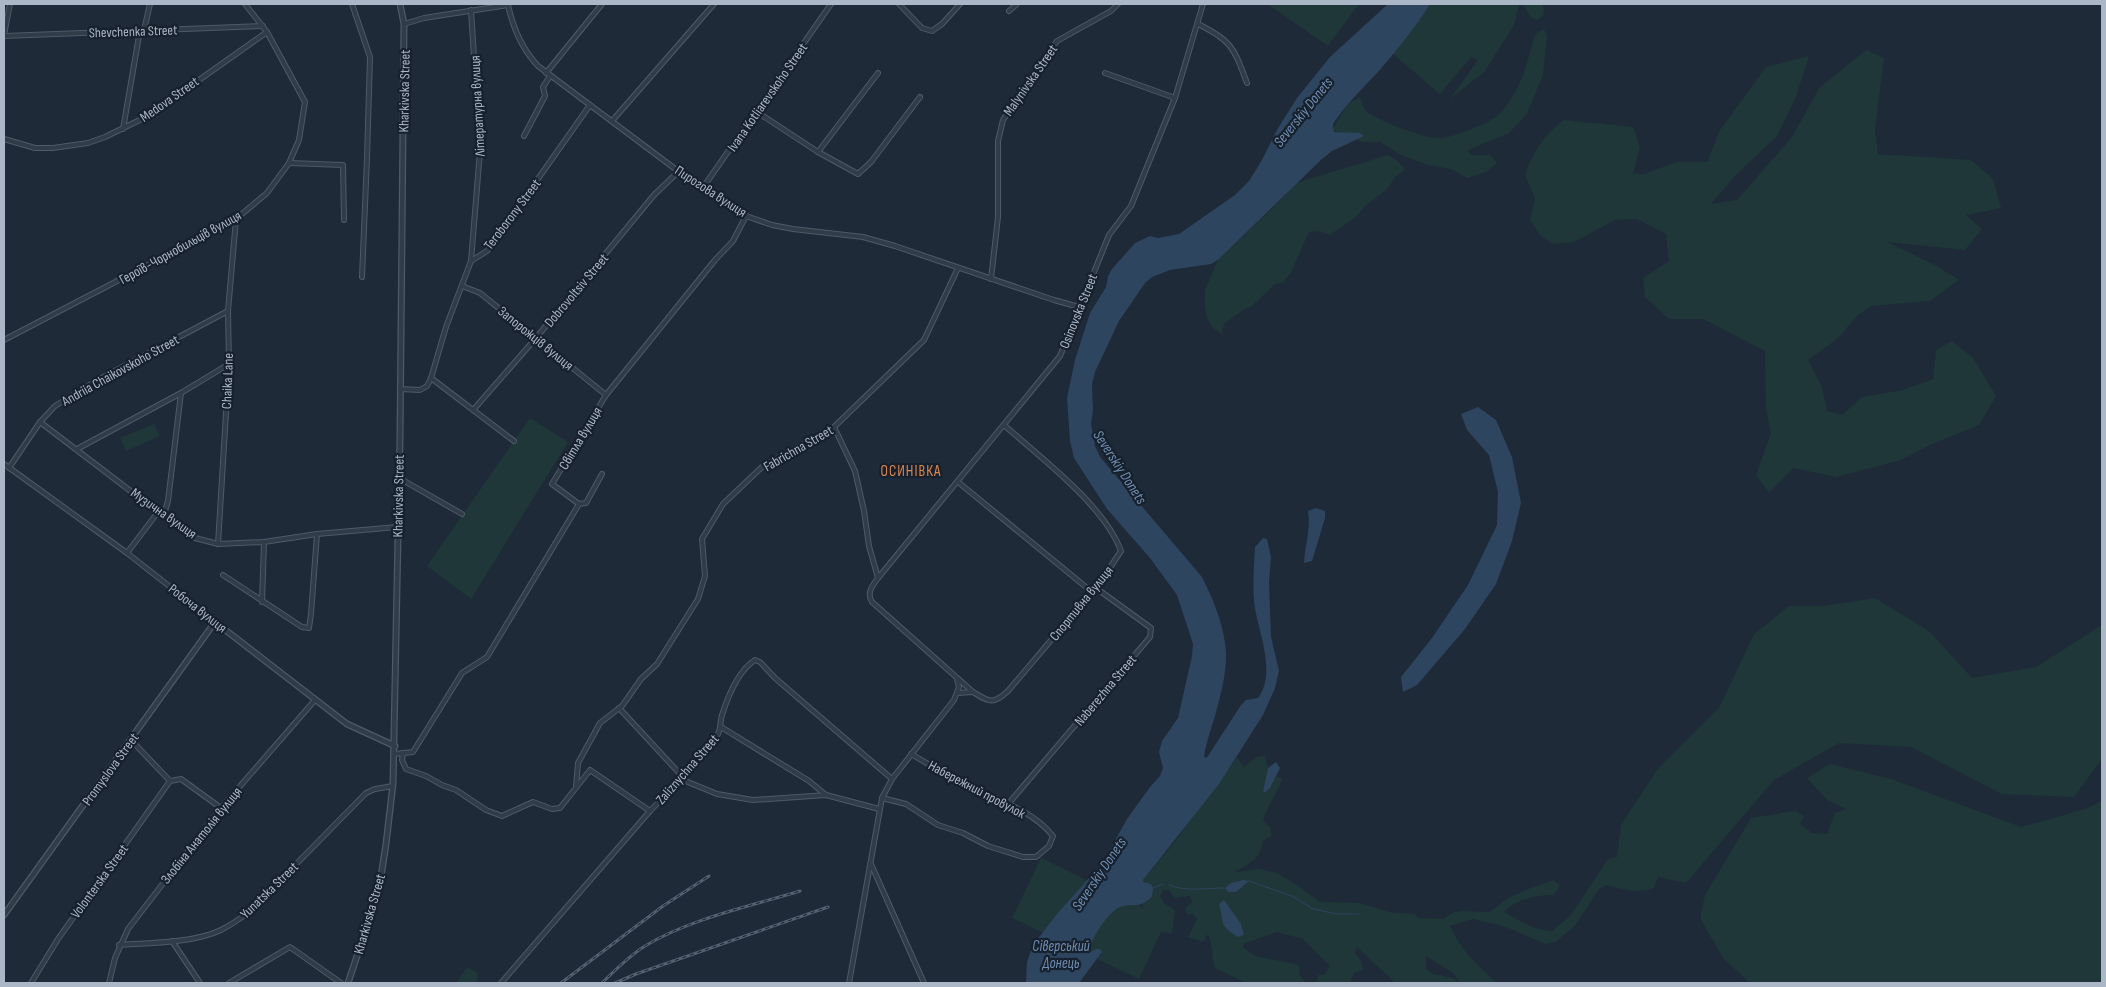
<svg xmlns="http://www.w3.org/2000/svg" width="2106" height="987" viewBox="0 0 2106 987" font-family="'Sofia Sans Condensed',sans-serif">
	<style>
		.green { fill: #1f3739 }
		.water { fill: #2d455f }
		.lines { fill: none; stroke-linecap: round; stroke-linejoin: round }
		.stream { stroke: #2d455f; stroke-width: 1 }
		.minor-casing { stroke: #4f5967; stroke-width: 6 }
		.tertiary-casing { stroke: #4f5967; stroke-width: 7 }
		.minor { stroke: #313c49; stroke-width: 4 }
		.tertiary { stroke: #313c49; stroke-width: 4.5 }
		.rail-casing { stroke: #526070; stroke-width: 3 }
		.rail { stroke: #17212d; stroke-width: 1; stroke-dasharray: 4; stroke-linecap: butt }
		.labels { text-anchor: middle; stroke-width: 4.5; stroke-linejoin: round; paint-order: stroke }
		.street-label { font-size: 14px; fill: #abb6c6; stroke: #17212d }
		.water-label { font-size: 15px; font-style: italic; fill: #708eb2; stroke: #17212d }
		.neighbourhood-label { font-size: 15px; letter-spacing: 1px; fill: #dd864f; stroke: #17212d }
	</style>
	<rect width="100%" height="100%" fill="#1e2a38"/>
	<g class="green">
		<path d="M1267,4H1359L1328,46Z"/>
		<path d="M1430,4H1519L1514,25L1485,71L1450,99L1478,60L1471,57L1440,94L1393,54Z"/>
		<path d="M1523,4H1542L1544,9L1543,16L1537,20L1530,17Z"/>
		<path d="M1544,29L1547,36L1543,75L1527,114L1509,133L1468,150L1471,155H1490L1497,163L1486,172L1467,178L1451,169L1428,165L1401,155L1380,142H1362L1337,133L1333,129L1347,104L1360,97C1362,101 1363,108 1366,111C1378,121 1425,139 1441,138C1452,138 1489,123 1497,116C1520,95 1527,63 1535,34Z"/>
		<path d="M1866,50L1884,58L1875,128L1878,154L1971,160L1993,179L2001,208L1966,215L1982,229L1965,250L1887,242L1935,265L1959,280L1930,301L1872,306L1858,315L1837,339L1808,360L1822,387L1827,411L1842,415L1862,397L1903,390L1933,379L1936,350L1952,341L1974,359L1996,396L1979,425L1932,444L1901,460L1836,477L1793,468L1769,493L1756,475L1771,433L1766,408L1765,351L1703,319H1669L1645,297L1643,278L1669,261L1666,234L1637,219L1615,220L1574,242L1553,244L1541,236L1530,220L1535,198L1525,175C1534,150 1543,136 1564,120L1633,127L1640,147L1633,174H1644L1677,162H1707L1720,130L1766,67L1809,56L1796,97L1777,136L1735,176L1711,204L1737,200L1792,137L1819,88Z"/>
		<path d="M1388,155L1398,161L1405,170L1395,177L1388,188L1364,207L1358,215L1330,235L1319,231L1309,232L1291,272L1284,282L1275,284L1252,306L1243,310L1224,324L1222,334L1213,328L1207,318L1205,307V290L1218,260L1282,199L1296,183Z"/>
		<path d="M530,418L568,442L471,599L427,566Z"/>
		<path d="M154,424L160,436L126,451L120,438Z"/>
		<path d="M1875,598L1930,632L1972,678L2036,667L2102,625V759L2074,797L2002,794L1911,747L1839,743L1774,780L1686,883L1658,877L1654,888C1638,894 1623,889 1606,885L1599,889L1574,927L1555,942L1545,944L1506,927L1473,919L1450,926C1460,950 1479,966 1497,983H1460L1453,973L1426,956V969L1433,974L1454,978L1458,983H1395L1357,947L1355,953L1361,961L1363,970L1354,973L1350,983H1317L1318,975H1324L1330,966L1303,939L1277,932L1245,943L1243,947L1255,956L1299,965L1300,976L1306,983H1310H1246L1215,968C1211,956 1213,945 1208,934L1203,942L1188,937L1197,919L1193,914H1187L1185,909L1192,902L1190,896L1174,898L1169,890H1163L1160,896L1165,904L1175,910L1172,933L1161,932L1139,979L1012,918L1041,858L1144,908L1142,904L1148,901L1147,883L1143,880L1176,840L1237,757L1244,767L1256,757L1265,756L1268,768L1263,791L1266,793L1277,776L1282,779C1277,794 1268,805 1263,820L1270,827L1272,836L1263,841C1260,861 1250,862 1235,872L1259,869L1277,873L1297,885L1320,902L1359,903L1394,913L1415,914L1418,918L1443,919L1454,912L1463,911L1489,912L1508,898L1528,889L1554,880L1560,886L1553,895C1535,895 1517,899 1504,912C1521,921 1532,930 1552,931L1571,915L1608,859L1617,857L1621,825L1657,770L1719,708L1754,634L1789,606H1824Z"/>
		<path d="M1830,764L1891,779L2021,827L2085,809L2102,801V983H1750L1723,958L1700,918L1705,895L1751,818L1795,811L1804,816L1800,824L1812,833L1827,834L1835,813L1846,809L1827,800L1807,778Z"/>
		<path d="M467,967L478,973L477,983H456Z"/>
	</g>
	<g class="water">
		<path d="M1388,4H1430C1415,28 1397,50 1378,72C1362,89 1346,104 1333,124L1334,132L1360,133L1364,136L1332,151L1322,159L1218,260L1211,264L1170,270L1152,277L1145,283L1119,321L1095,372L1092,384L1093,410L1091,424L1095,446L1100,457L1202,577C1212,597 1222,620 1225,643C1229,665 1221,694 1215,716C1211,729 1206,743 1204,757L1206,758L1208,756L1241,705L1246,700L1258,698C1276,674 1260,636 1255,609C1252,589 1254,567 1255,547L1263,538L1267,539L1271,557L1269,582L1271,637L1279,671L1275,688L1263,715L1219,784L1143,880L1144,882L1151,884L1153,888L1152,896C1141,910 1133,902 1120,907C1109,911 1088,942 1090,952L1096,949H1100L1102,952L1079,983H1026L1027,962L1033,945L1057,914L1097,869L1106,857L1127,819L1150,787L1160,776L1163,768L1159,752L1162,741L1178,718L1192,656L1193,644L1177,595L1150,558L1107,509L1074,458L1070,441L1067,398L1075,360L1090,313L1106,287L1108,276L1112,269L1135,243L1150,236L1158,238L1179,234L1235,195L1249,181L1262,160L1278,128L1297,98L1330,57Z"/>
		<path d="M1478,407L1496,420L1512,457L1521,503L1512,541L1496,584L1465,629L1417,685L1403,692L1401,677L1432,638L1468,585L1497,525L1498,492L1489,455L1467,430L1461,414Z"/>
		<path d="M1316,508L1325,511V518L1312,561L1304,563C1305,545 1311,529 1308,511Z"/>
		<path d="M1276,762L1280,768L1270,788L1265,793L1263,791L1268,768Z"/>
		<path d="M1243,880L1249,881L1236,892H1228L1225,888L1231,883Z"/>
		<path d="M1224,900L1241,924L1244,935L1238,937C1218,924 1225,925 1219,904Z"/>
	</g>
	<g class="lines">
		<g class="stream">
			<path d="M1249,881L1292,896L1313,909L1337,914H1359"/>
			<path d="M1169,885C1186,892 1207,888 1225,888"/>
			<path d="M1153,888L1163,884"/>
		</g>
		<defs>
			<g id="minor">
				<path d="M352,4L370,57L367,158L362,277"/>
				<path d="M899,4L922,28L932,31L942,24L960,4"/>
				<path d="M1009,11L1017,4"/>
				<path d="M404,24L424,18L508,5C513,28 521,48 538,66L702,189L746,216L772,225L793,229L863,237L895,246L1054,300L1079,307"/>
				<path d="M1198,24C1233,41 1234,49 1247,83"/>
				<path d="M144,30L150,4"/>
				<path d="M4,35L10,4"/>
				<path d="M4,36L263,26"/>
				<path d="M546,73L602,4"/>
				<path d="M1105,73L1175,98"/>
				<path d="M757,112L818,152L858,174L871,162L920,97"/>
				<path d="M612,121L714,4"/>
				<path d="M123,129L140,30"/>
				<path d="M524,136L545,96L543,87L550,76"/>
				<path d="M4,139L35,148H53L88,143L105,137L148,116L267,32"/>
				<path d="M818,152L878,73"/>
				<path d="M289,163L343,165L344,220"/>
				<path d="M702,189L831,4"/>
				<path d="M471,261L480,151L471,10"/>
				<path d="M991,279L998,217V141L1003,120L1057,41L1111,11L1118,4"/>
				<path d="M462,286L480,293L606,395"/>
				<path d="M4,340L236,219L267,193L289,163L299,140L305,102L267,32L245,4"/>
				<path d="M431,378L514,441"/>
				<path d="M400,389L420,390L427,386L431,378L446,327L471,261L487,251L590,105"/>
				<path d="M474,409L536,338L654,195L679,171"/>
				<path d="M40,422L158,512L195,538L218,544L264,542L317,534L397,527"/>
				<path d="M1004,425C1040,457 1105,506 1121,551L1101,581L1008,691C993,705 989,702 973,692L872,602C866,593 873,585 878,578L1060,356L1109,235L1131,206L1175,98L1203,4"/>
				<path d="M834,427L855,471L864,511L869,546L878,578"/>
				<path d="M77,449L181,393L229,364"/>
				<path d="M4,464L127,553L215,622"/>
				<path d="M9,468L40,422L55,406L96,381L228,311"/>
				<path d="M399,478L462,514"/>
				<path d="M958,482L1092,592"/>
				<path d="M579,504L586,503L602,474"/>
				<path d="M164,514L168,501L181,393"/>
				<path d="M218,544L229,364L228,311L236,219"/>
				<path d="M127,553L158,512"/>
				<path d="M223,575L302,627L309,628L311,614L317,534"/>
				<path d="M262,602L264,542"/>
				<path d="M958,693L973,692"/>
				<path d="M619,708L681,775"/>
				<path d="M721,727L809,781L826,795"/>
				<path d="M131,740L170,781L181,779L221,808"/>
				<path d="M403,753L402,760L406,769L426,776L442,785L456,790L486,810L502,816L533,802L552,809L560,808L590,770L650,811"/>
				<path d="M394,754L413,752L462,673L487,657L579,504L552,484L606,395L715,260L733,241L746,216"/>
				<path d="M680,780H683L717,794L753,800L826,795L879,809"/>
				<path d="M576,787L578,763L600,723L622,706L641,679L657,664L698,599L705,576L702,539L723,504L762,467L834,427L924,340L958,268"/>
				<path d="M882,798L906,804L938,825L963,833L988,846L1023,857H1036L1049,846L1053,836C1030,807 990,798 959,782C943,773 927,763 911,754"/>
				<path d="M1009,803L1150,637L1151,628L1096,588"/>
				<path d="M871,864L924,983"/>
				<path d="M172,941L200,983"/>
				<path d="M119,945C149,943 194,943 221,930C231,925 241,918 250,911L366,793L375,789L393,786"/>
				<path d="M31,983L58,939L170,781"/>
				<path d="M109,983L115,958L128,929L221,808L315,700"/>
				<path d="M229,983L290,947L341,983"/>
				<path d="M501,983L650,811L680,780C681,771 711,747 718,734C721,728 720,721 722,715C728,696 738,671 755,660L760,662L775,678L892,779"/>
				<path d="M849,983L882,798L892,779L954,700L959,687L957,679"/>
			</g>
			<g id="tertiary">
				<path d="M4,915L215,622L347,724L395,746"/>
				<path d="M348,983L379,890L386,844L393,784L400,438L404,24L400,4"/>
			</g>
		</defs>
		<use href="#minor" class="minor-casing"/>
		<use href="#tertiary" class="tertiary-casing"/>
		<use href="#minor" class="minor"/>
		<use href="#tertiary" class="tertiary"/>
		<defs>
			<g id="rail">
				<path d="M561,983L663,906L709,876"/>
				<path d="M602,983C615,970 629,956 645,946C689,919 751,906 800,891"/>
				<path d="M615,983L636,974L828,907"/>
			</g>
		</defs>
		<use href="#rail" class="rail-casing"/>
		<use href="#rail" class="rail"/>
	</g>
	<g class="labels">
		<g class="street-label">
			<text transform="translate(133 31) rotate(-2)" y="5">Shevchenka Street</text>
			<text transform="translate(1030 80) rotate(-55)" y="5">Malynivska Street</text>
			<text transform="translate(404 91) rotate(-89)" y="5">Kharkivska Street</text>
			<text transform="translate(767 97) rotate(-55)" y="5">Ivana Kotliarevskoho Street</text>
			<text transform="translate(169 99) rotate(-35)" y="5">Medova Street</text>
			<text transform="translate(477 106) rotate(-93)" y="5">Літературна вулиця</text>
			<text transform="translate(711 191) rotate(33)" y="5">Пирогова вулиця</text>
			<text transform="translate(512 214) rotate(-53)" y="5">Teroborony Street</text>
			<text transform="translate(180 247) rotate(-29)" y="5">Героїв-Чорнобильців вулиця</text>
			<text transform="translate(576 290) rotate(-50)" y="5">Dobrovoltsiv Street</text>
			<text transform="translate(1078 311) rotate(-68)" y="5">Osinovska Street</text>
			<text transform="translate(536 338) rotate(39)" y="5">Запорожців вулиця</text>
			<text transform="translate(120 370) rotate(-29)" y="5">Andriia Chaikovskoho Street</text>
			<text transform="translate(227 381) rotate(-88)" y="5">Chaika Lane</text>
			<text transform="translate(580 438) rotate(-59)" y="5">Світла вулиця</text>
			<text transform="translate(798 448) rotate(-30)" y="5">Fabrichna Street</text>
			<text transform="translate(398 496) rotate(-89)" y="5">Kharkivska Street</text>
			<text transform="translate(164 513) rotate(35)" y="5">Музична вулиця</text>
			<text transform="translate(1081 603) rotate(-51)" y="5">Спортивна вулиця</text>
			<text transform="translate(198 608) rotate(38)" y="5">Робоча вулиця</text>
			<text transform="translate(1105 690) rotate(-50)" y="5">Naberezhna Street</text>
			<text transform="translate(110 769) rotate(-54)" y="5">Promyslova Street</text>
			<text transform="translate(687 769) rotate(-49)" y="5">Zaliznychna Street</text>
			<text transform="translate(977 789) rotate(28)" y="5">Набережний провулок</text>
			<text transform="translate(201 835) rotate(-51)" y="5">Злобіна Анатолія вулиця</text>
			<text transform="translate(99 881) rotate(-54)" y="5">Volonterska Street</text>
			<text transform="translate(269 890) rotate(-44)" y="5">Yunatska Street</text>
			<text transform="translate(369 914) rotate(-74)" y="5">Kharkivska Street</text>
		</g>
		<g class="water-label">
			<text transform="translate(1303 112) rotate(-51)" y="5">Severskiy Donets</text>
			<text transform="translate(1120 467) rotate(57)" y="5">Severskiy Donets</text>
			<text transform="translate(1099 874) rotate(-56)" y="5">Severskiy Donets</text>
			<text x="1061" y="951">Сіверський<tspan x="1061" dy="17">Донець</tspan></text>
		</g>
		<g class="neighbourhood-label">
			<text x="911" y="476">ОСИНІВКА</text>
		</g>
	</g>
	<rect width="2106" height="987" fill="none" stroke="#abb6c6" stroke-width="10"/>
</svg>
